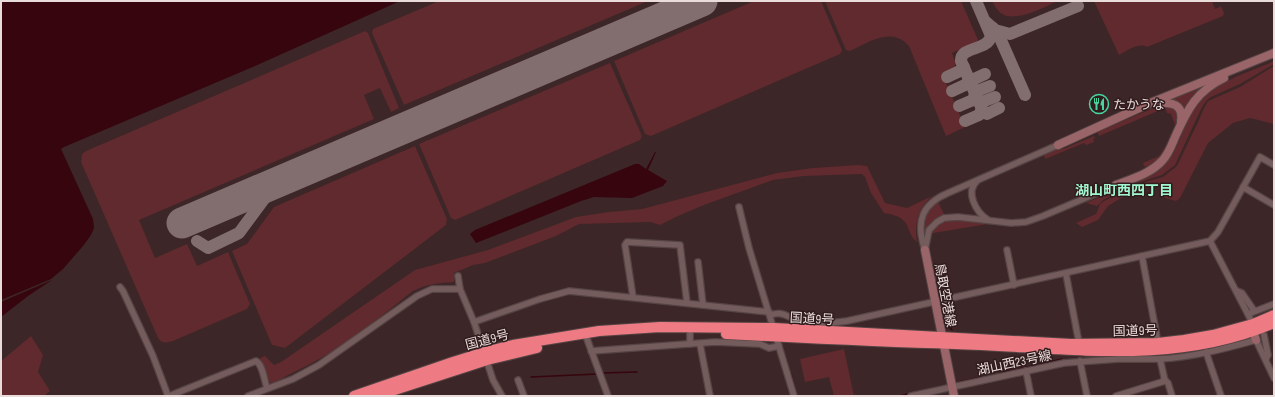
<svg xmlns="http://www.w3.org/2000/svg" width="1275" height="397" viewBox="0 0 1275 397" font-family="'Sofia Sans Condensed','Noto Sans JP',sans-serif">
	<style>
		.green { fill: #602a2e }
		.water { fill: #36050d }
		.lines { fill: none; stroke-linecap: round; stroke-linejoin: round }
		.stream { stroke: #36050d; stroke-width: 1.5 }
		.taxiway { stroke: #826e6f; stroke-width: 12 }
		.runway { stroke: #826e6f; stroke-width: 31 }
		.street-casing { stroke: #564445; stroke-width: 8 }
		.secondary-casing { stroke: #564445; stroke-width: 10 }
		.highway-casing { stroke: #564445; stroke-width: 12 }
		.street { stroke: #755c5c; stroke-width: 5.5 }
		.secondary { stroke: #996568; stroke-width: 8 }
		.highway { stroke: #ee7b83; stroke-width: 10 }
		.labels { text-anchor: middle; stroke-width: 3; stroke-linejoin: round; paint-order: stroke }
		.poi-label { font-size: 13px; fill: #ebdcdc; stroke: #311c1d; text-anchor: start }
		.street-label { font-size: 13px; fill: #ebdcdc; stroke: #311c1d }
		.neighbourhood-label { font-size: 14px; font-weight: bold; fill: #a0f6ce; stroke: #311c1d }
	</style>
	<rect width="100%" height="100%" fill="#3c2627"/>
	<g class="green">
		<path d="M439,1H648L404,105L372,33L373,29Z"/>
		<path d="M754,1H821L842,50L840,54L651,136L645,134L614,61Z"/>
		<path d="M825,1H961L978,40L977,42L952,53L956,64L954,67L942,73L965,127L946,136L909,46C892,26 869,42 850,51L846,50Z"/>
		<path d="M992,1H1058C1044,7 1024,19 1007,16C1000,15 995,7 992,1Z"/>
		<path d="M1094,1H1212L1215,9L1221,6L1224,13L1223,16L1147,47C1138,42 1127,51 1119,55Z"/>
		<path d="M365,31L368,33L399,108L391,112L380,88L364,95L374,119L139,220L155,258L187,244L197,266L228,252L250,304L247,309L173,341C166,343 162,344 158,338L81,162L82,154L86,151Z"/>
		<path d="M1274,61V64L1240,84L1211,97L1207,100L1202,107L1175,165L1162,175L1134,184L1103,200L1097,206L1086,203C1108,193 1145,181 1163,165C1180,151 1182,126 1193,109C1209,83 1247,73 1274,61Z"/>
		<path d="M610,63L642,136L640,140L455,220L451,218L419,144Z"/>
		<path d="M1274,66V124L1250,118L1233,123L1208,143L1180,198L1176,201L1165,198L1158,187L1152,185L1121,198L1108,206L1098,220L1082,227L1076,223L1096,214L1100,204L1104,201L1148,181L1163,177L1177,166L1198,122L1204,108L1208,101L1240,87Z"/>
		<path d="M1212,82L1184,114L1170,100V98Z"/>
		<path d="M1158,106H1172C1174,109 1176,110 1177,114C1180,124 1168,149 1161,157C1157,161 1153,164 1148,167L1144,166L1143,163L1159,156L1165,147L1175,125L1171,114L1167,113L1165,108L1099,136L1097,132Z"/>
		<path d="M1094,136L1095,138L1093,139L1094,142L1086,145L1084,143L1045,159L1044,154L1062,148L1063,149Z"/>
		<path d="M415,146L447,219L446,225L285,348L272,345L232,251L247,244L274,207Z"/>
		<path d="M859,165L867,166L885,203L907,208L932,196C918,208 914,224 917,242C908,235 910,226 903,220C899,216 890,214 884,213L871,193L865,177L862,174L804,176L773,180L704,205L678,216L660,225L650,222L579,224L556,236L485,263L473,265L454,273V282C439,283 427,284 413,291C374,322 335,354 290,374C284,377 278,382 270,383L260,358L265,356L274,365L281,362L415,270L488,250L576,217L609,212L642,209L777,173L813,168Z"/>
		<path d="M940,199L939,204L945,216C933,220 927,227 924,239C921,217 924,213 940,199Z"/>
		<path d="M951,219L988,222V224L933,233L930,235V232L942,221Z"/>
		<path d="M31,336L43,355L38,372L50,391L44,396H1V361Z"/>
		<path d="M844,349L854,396H834L829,377L805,382L800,359Z"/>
	</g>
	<g class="water">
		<path d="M1,1H400L255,66L64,147L61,149L93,219L94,228L91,235L83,246L63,269L51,279L1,300Z"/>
		<path d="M655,152H656L648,170L667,181L663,186L632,198L594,197L581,201L476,243L470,234L475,230L635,164H639L646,169Z"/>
		<path d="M52,280L28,296L1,317V302Z"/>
	</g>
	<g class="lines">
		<g class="stream">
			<path d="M943,308L942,303L943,302"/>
			<path d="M944,314C946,321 947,325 952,330"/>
			<path d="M785,356L789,370"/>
			<path d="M1019,369L1062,359"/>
			<path d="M601,373L637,372"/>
			<path d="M1000,373L1012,370"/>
			<path d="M791,374L797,396"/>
			<path d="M531,377L598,374"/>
			<path d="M959,382L982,377"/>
			<path d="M927,390L942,386"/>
			<path d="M900,396L911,393"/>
		</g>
		<g class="taxiway">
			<path d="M986,22L995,30L1010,34L1078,6"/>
			<path d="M993,28L1000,38L1025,95"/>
			<path d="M947,77L962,70L964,67"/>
			<path d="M968,78L972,80L985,74"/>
			<path d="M974,90L977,91L990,86"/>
			<path d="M952,91L967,84L969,79"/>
			<path d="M978,101L982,102L995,97"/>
			<path d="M959,106L973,100L975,94"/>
			<path d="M982,109L983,112L987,114L999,108"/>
			<path d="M965,121L979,115L982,109L961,61C960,46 988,51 991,36L976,1"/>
			<path d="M197,241L208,248L239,233L273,187L290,177"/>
		</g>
		<path class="runway" d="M182,223L702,1"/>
		<defs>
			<g id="street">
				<path d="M977,181C965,192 976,212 987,219"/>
				<path d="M1243,187L1274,205"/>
				<path d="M739,207L749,248L794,396"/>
				<path d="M1210,241L1253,324"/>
				<path d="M924,247C916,221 922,204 948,193L1058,145"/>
				<path d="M925,250L929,230L937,222L944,218L958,217L1011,223L1026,222L1043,216L1116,185"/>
				<path d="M1007,250L1014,285"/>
				<path d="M1142,256L1158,343"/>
				<path d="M698,262L703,305"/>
				<path d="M1066,274L1079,343"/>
				<path d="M458,276L460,289L474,322L493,380L502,396"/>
				<path d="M120,287L123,291L153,356L168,396"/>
				<path d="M1237,291L1242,293L1253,309"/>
				<path d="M633,297L625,245L627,242L680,245L687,303"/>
				<path d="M1248,314L1274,304"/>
				<path d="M770,315C784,311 785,316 797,320C809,325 834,323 847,321L1210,241L1218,232L1260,157L1274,165"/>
				<path d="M474,322L540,299L569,291L769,312"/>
				<path d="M690,333V344"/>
				<path d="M1264,335L1268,355L1266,359"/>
				<path d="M587,339L608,396"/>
				<path d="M700,344L710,396"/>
				<path d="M591,351L715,342L760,344L769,348L779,346"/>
				<path d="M1206,352L1221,396"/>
				<path d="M1160,359C1193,357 1224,349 1256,340L1274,378"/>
				<path d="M1080,361L1087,396"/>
				<path d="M1026,371L1031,396"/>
				<path d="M1164,379L1168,383L1172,396"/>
				<path d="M518,380L524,396"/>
				<path d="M169,396L256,361C263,365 264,380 267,388"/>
				<path d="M248,396L293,379L319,365L417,296L432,289H460"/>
				<path d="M911,396L1064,363L1118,359H1160L1165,381L1116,396"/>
			</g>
			<g id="secondary">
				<path d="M1157,104C1171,101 1184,104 1181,122"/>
				<path d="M1058,145L1148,104L1274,53"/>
				<path d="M1116,185C1131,179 1150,174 1162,161C1169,154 1172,144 1176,135C1188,108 1197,91 1224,78"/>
				<path d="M925,250L954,396"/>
				<path d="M1253,331L1256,340"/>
			</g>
			<g id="highway">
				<path d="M726,334C802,338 879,342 955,344C1062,347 1173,367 1274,323"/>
				<path d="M354,396L453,362L485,352L513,345L599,331L660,327L774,328L1071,344L1158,343L1184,340L1213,335L1253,324L1274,315"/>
				<path d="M376,396L487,360L537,348"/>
			</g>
		</defs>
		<use href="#street" class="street-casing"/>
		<use href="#secondary" class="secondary-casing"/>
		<use href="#highway" class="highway-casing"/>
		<use href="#street" class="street"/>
		<use href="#secondary" class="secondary"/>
		<use href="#highway" class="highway"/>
	</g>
	<defs>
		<symbol id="restaurant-ring" viewBox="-11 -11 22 22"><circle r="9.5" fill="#311c1d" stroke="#47d49e" stroke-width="1.5"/><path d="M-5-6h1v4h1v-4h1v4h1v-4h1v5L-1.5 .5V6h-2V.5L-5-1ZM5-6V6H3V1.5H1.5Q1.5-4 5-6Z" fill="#47d49e"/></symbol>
	</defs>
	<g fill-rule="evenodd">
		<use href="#restaurant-ring" x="1088" y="93" width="22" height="22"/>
	</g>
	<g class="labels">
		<g class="poi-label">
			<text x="1113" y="109">たかうな</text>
		</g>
		<g class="street-label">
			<text transform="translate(946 295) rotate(79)" y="5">鳥取空港線</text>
			<text transform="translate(812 318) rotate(3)" y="5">国道9号</text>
			<text transform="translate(1135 330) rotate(-1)" y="5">国道9号</text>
			<text transform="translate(487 339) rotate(-15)" y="5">国道9号</text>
			<text transform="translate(1014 362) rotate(-12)" y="5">湖山西23号線</text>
		</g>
		<g class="neighbourhood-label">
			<text x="1124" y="195">湖山町西四丁目</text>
		</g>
	</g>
	<rect width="1275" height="397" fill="none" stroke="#ebdcdc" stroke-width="4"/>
</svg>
